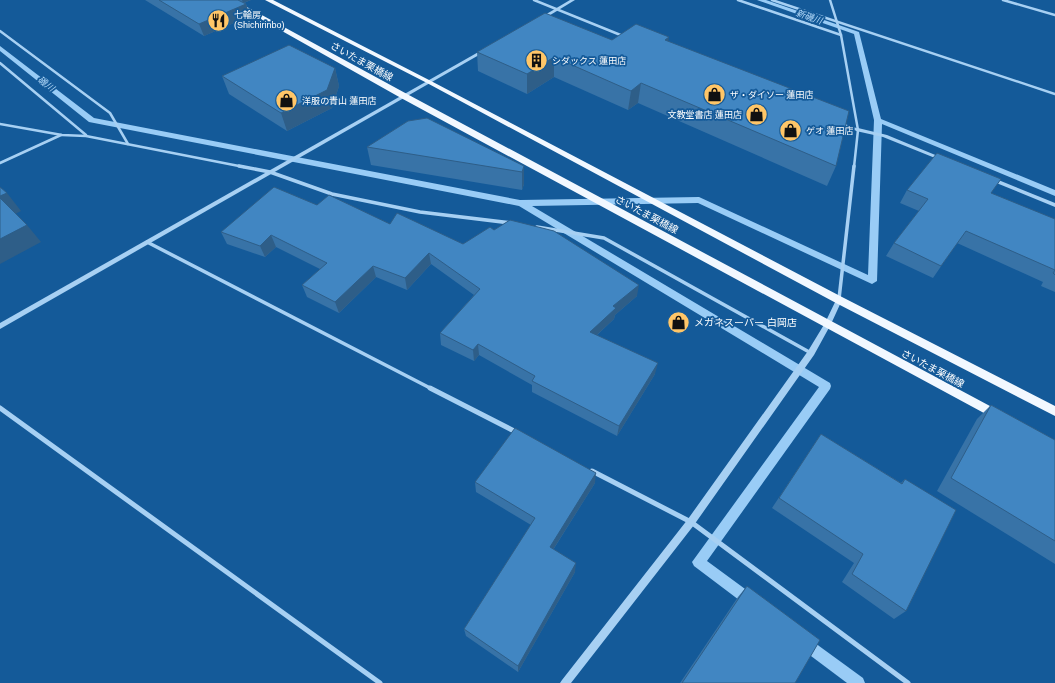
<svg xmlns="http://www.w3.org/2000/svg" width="1055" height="683" viewBox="0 0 1055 683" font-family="Arial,'Noto Sans JP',sans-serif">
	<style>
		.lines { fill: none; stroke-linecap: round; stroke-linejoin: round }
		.stream { fill: #99ccf6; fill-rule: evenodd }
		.minor-far2 { stroke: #a7d0f3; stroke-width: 2.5 }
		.minor-far1 { stroke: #a7d0f3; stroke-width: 3.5 }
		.minor { stroke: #a7d0f3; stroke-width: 5 }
		.tertiary { fill: #a7d0f3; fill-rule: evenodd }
		.primary { fill: #f2f8ff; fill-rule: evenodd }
		.wall { fill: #3873a7 }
		.shaded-wall { fill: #2e5e88 }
		.building { fill: #4186c2; stroke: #2e5e88 }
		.labels { text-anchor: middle; stroke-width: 3.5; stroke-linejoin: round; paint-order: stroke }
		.far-poi-label { font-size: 9px; fill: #fff; stroke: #145a99; text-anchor: start }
		.far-water-label { font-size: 9px; font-style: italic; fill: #b3d9f9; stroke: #145a99 }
		.street-label { font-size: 10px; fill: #fff; stroke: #145a99 }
		.poi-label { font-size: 10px; fill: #fff; stroke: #145a99; text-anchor: start }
	</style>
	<rect width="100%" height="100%" fill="#145a99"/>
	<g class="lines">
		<g class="stream">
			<path d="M757,0H766L859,32L881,119L1055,190V196L882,124L877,281L872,284L698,203L532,206L830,383L831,386L830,389L707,561L756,597L758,602L756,607L751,609L694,566L692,562L819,387L519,206L89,122L0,51V46L94,118L520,200L699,197L868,275L874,120L854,34Z"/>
			<path d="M804,635L863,678L865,683H847L799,647L797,642L799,637Z"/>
		</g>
		<g class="minor-far2">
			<path d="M534,0L623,36"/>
			<path d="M738,0L841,35"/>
			<path d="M772,0L1055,94"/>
			<path d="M830,0L841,35L858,130L854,167"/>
			<path d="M1003,0L1055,15"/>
			<path d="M0,31L110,113L128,144"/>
			<path d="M0,63L86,135"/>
			<path d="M0,124L62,135L86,136L244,167"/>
			<path d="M841,124L858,130"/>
			<path d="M0,163L61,135"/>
		</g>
		<g class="minor-far1">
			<path d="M239,166L270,172L332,194L420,212L511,223"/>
			<path d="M537,227L604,238L811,353"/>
			<path d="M147,242L432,389"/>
			<path d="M839,299L854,166"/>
		</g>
		<g class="minor">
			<path d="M430,388L516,432"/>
			<path d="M0,408L380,683"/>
			<path d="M592,471L691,522L908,683"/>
		</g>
		<g class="tertiary">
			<path d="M570,0H575L542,20L538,19Z"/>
			<path d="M482,50L486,51L0,329V323Z"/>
			<path d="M858,128L887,135L945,159L944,160H940L883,137L856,131V129Z"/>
			<path d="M991,177L1055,203V207L989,180V178Z"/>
			<path d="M837,298H841L842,300L831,324L814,355L694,525L571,683H560L562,680L688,519L808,351L825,323Z"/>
		</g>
		<g class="primary">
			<path d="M227,0H234L407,94L1003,413L1004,416L1003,419L999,421L995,419L401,98Z"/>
			<path d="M265,0H273L431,81L842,297L1055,406V416L836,303L427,83Z"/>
		</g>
	</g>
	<g class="wall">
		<path d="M145,0H251L244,3L246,4L250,16L204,36Z"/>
		<path d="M612,40L668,41L836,166L827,186L638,103L628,110L554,77L527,94L478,71L477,52Z"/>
		<path d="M335,68L339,86L332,108L287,131L229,94L222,76Z"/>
		<path d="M367,147L524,166V184L522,190L371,165Z"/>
		<path d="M907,190L1055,219V292L1041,286L1043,282L957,243L933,278L886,256L894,243L919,211L900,203Z"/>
		<path d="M317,205L463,244L494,230L637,296L615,315L614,319L597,335L655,374L617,436L532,392V385L479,355L474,361L441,345L440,333L474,295L431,264L407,290L376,277L339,313L307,297L302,285L320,269L276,247L265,257L227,244L221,232Z"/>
		<path d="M991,405L1055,440V564L937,491L977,419Z"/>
		<path d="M821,434L901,483L905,479L906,611L894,619L842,582L854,563L772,508Z"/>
		<path d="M475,482L595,483L553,550L575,572L518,672L466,636L464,629L531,525L476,492Z"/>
		<path d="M747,586L795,683H680L738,597Z"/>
	</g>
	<g class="shaded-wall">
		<path d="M242,0H251L243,3Z"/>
		<path d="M246,4L250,16L204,36L199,24Z"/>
		<path d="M669,37L666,57L665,40Z"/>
		<path d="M554,57V77L527,94V74Z"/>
		<path d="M335,68L339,86L332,108L287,131L281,113Z"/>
		<path d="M641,83L638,103L628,110L631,91Z"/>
		<path d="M524,166V184L522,190V172Z"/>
		<path d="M7,193L21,211L13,215L0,199V196Z"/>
		<path d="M27,225L41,242L0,264V239Z"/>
		<path d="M271,235L276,247L265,257L260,246Z"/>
		<path d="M429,253L431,264L407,290L405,278Z"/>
		<path d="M373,266L376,277L339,313L335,302Z"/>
		<path d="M639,285L637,296L615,315L614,319L588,343L590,332L613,306Z"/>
		<path d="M478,344L479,355L474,361L473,350Z"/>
		<path d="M658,363L655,374L617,436L619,426Z"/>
		<path d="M596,473L595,483L549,556L550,547Z"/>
		<path d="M576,563L575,572L518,672V666Z"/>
	</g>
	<g class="building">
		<path d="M159,0H238L246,4L199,24Z"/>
		<path d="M545,13L612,40L636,24L669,37L665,40L849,111L836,166L641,83L631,91L554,57L527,74L477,52Z"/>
		<path d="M289,45L335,68L327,90L281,113L222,76Z"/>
		<path d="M427,118L524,166L522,172L367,147L408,121Z"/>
		<path d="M937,153L1001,179L991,193L1055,219V275L1053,273L1055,270L966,231L941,266L894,243L928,199L907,190Z"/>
		<path d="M0,187L7,193L0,196Z"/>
		<path d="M274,187L317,205L329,195L390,224L397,213L463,244L490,227L494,230L510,220L554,231L639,285L613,306L616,308L590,332L658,363L619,426L532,381L535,376L478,344L473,350L440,333L480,289L429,253L405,278L373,266L335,302L302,285L327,263L271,235L260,246L221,232Z"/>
		<path d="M0,198L27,225L0,239Z"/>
		<path d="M991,405L1055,440V541L951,478Z"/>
		<path d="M515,428L596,473L550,547L576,563L518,666L464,629L535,518L475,482Z"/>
		<path d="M821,434L902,484L905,479L956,510L906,611L852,574L863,554L779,498Z"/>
		<path d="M747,586L820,640L795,683H682Z"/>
	</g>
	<defs>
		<symbol id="restaurant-disc" viewBox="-11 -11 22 22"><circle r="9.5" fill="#ffc668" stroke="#145a99"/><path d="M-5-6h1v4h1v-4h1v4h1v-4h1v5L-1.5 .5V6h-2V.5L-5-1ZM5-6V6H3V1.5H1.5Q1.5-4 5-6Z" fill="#111"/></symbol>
		<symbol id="building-disc" viewBox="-11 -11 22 22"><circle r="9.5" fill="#ffc668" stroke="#145a99"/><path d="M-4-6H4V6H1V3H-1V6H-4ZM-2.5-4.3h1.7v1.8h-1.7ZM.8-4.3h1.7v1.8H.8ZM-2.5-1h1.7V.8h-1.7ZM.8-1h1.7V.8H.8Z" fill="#111"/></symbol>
		<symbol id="shop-disc" viewBox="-11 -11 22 22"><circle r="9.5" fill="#ffc668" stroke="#145a99"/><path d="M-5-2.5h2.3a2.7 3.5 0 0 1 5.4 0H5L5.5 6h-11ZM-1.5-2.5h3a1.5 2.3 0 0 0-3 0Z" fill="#111"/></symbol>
	</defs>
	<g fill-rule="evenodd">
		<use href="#restaurant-disc" x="206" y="8" width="25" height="25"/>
		<use href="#building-disc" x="524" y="48" width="25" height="25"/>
		<use href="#shop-disc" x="702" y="82" width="25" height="25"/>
		<use href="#shop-disc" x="274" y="88" width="25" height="25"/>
		<use href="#shop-disc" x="744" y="102" width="25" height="25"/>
		<use href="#shop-disc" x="778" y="118" width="25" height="25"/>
		<use href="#shop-disc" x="666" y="310" width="25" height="25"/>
	</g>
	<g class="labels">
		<g class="far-poi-label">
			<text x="234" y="18">七輪房<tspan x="234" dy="10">(Shichirinbo)</tspan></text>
			<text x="552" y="64">シダックス 蓮田店</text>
			<text x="730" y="98">ザ・ダイソー 蓮田店</text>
			<text x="302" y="104">洋服の青山 蓮田店</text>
			<text x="742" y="118" text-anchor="end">文教堂書店 蓮田店</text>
			<text x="806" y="134">ゲオ 蓮田店</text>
		</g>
		<g class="far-water-label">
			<text transform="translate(809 17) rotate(19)" y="3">新磯川</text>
			<text transform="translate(46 84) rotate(38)" y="3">磯川</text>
		</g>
		<g class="street-label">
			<text transform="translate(362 61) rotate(29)" y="4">さいたま栗橋線</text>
			<text transform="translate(647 214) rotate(28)" y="4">さいたま栗橋線</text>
			<text transform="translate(933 368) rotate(28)" y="4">さいたま栗橋線</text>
		</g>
		<g class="poi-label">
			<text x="694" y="326">メガネスーパー 白岡店</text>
		</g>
	</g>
</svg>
